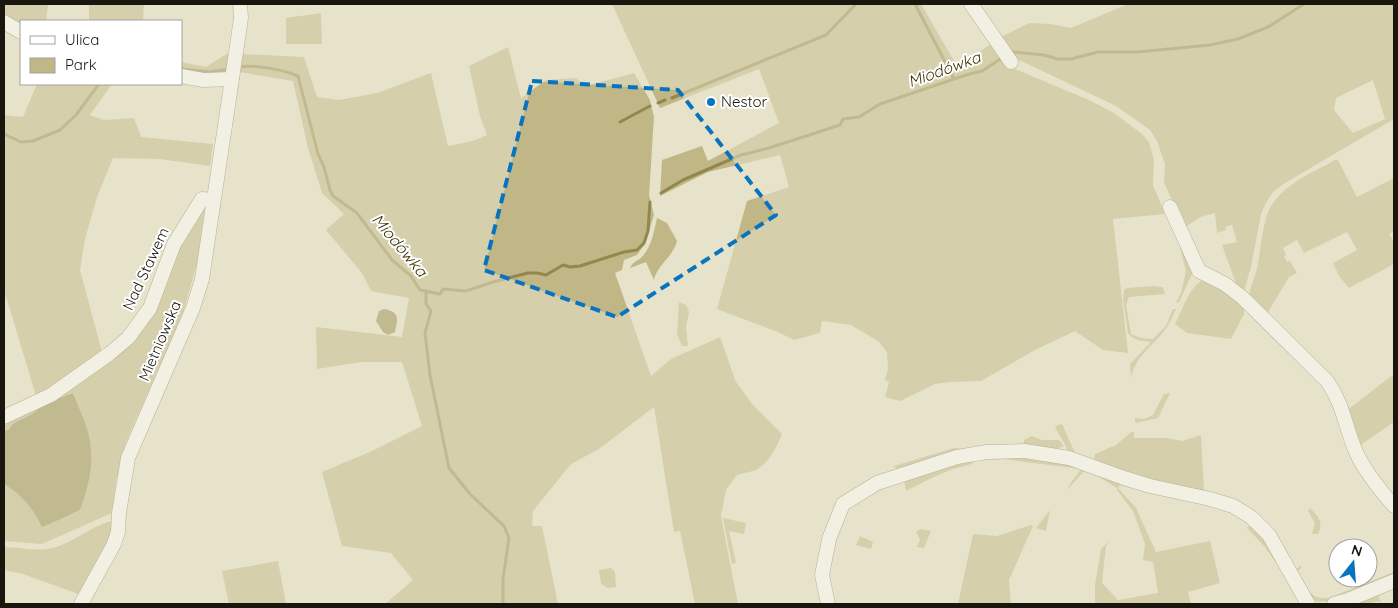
<svg xmlns="http://www.w3.org/2000/svg" width="1398" height="608" viewBox="0 0 1398 608" font-family="Quicksand,sans-serif">
	<style>
		.green { fill: #c0b686; fill-rule: evenodd }
		.water { fill: #92874d }
		.lines { fill: none; stroke-linecap: round; stroke-linejoin: round }
		.stream { stroke: #92874d; stroke-width: 3 }
		.street-casing { stroke: #77735d; stroke-width: 15 }
		.street { stroke: #fff; stroke-width: 14 }
		.marked { fill: none; stroke: #0873be; stroke-width: 4; stroke-dasharray: 10 6; stroke-linejoin: round }
		.poi-dot { fill: #0873be; stroke: #fff; stroke-width: 2 }
		.labels { text-anchor: middle; stroke-width: 4; stroke-linejoin: round; paint-order: stroke }
		.poi-label { font-size: 15px; fill: #18160e; stroke: #fff; text-anchor: start }
		.street-label { font-size: 15px; fill: #18160e; stroke: #fff }
		.water-label { font-size: 16px; font-style: italic; fill: #3e3504; stroke: #fff }
	</style>
	<rect width="100%" height="100%" fill="#e7e3cb"/>
	<g class="green">
		<path d="M4,4H48L46,21H21V27L4,17Z"/>
		<path d="M89,4H144L143,21H89Z"/>
		<path d="M612,4H921L957,66L993,43L1010,67L1089,100L1114,113L1142,134L1149,142L1154,160L1153,185L1165,214L1113,219L1128,353L1103,350L1075,331L1035,350L981,381L949,382L935,384L900,401L885,397L889,382L885,380L888,369L887,352L878,341L851,325L822,321L820,333L794,340L778,332L717,309L747,201L789,187L780,155L708,172L660,196L662,160L702,146L708,161L779,123L759,69L660,108Z"/>
		<path d="M1128,4H1394V119L1285,183L1273,192L1266,203L1261,214L1251,267L1244,291L1237,286L1222,245L1237,242L1232,225L1225,227L1226,230L1217,233L1215,213L1201,217L1185,227L1164,183L1165,164L1157,141L1150,130L1116,106L1017,59L1001,37L1029,23L1050,24L1071,28ZM1373,80L1385,119L1353,133L1334,110L1336,98Z"/>
		<path d="M321,13L322,44H286V18Z"/>
		<path d="M508,47L521,98L546,80L576,78L585,86L634,73L650,100L654,117L649,195L654,215L645,244L637,255L624,260L622,270L615,273L651,376L671,359L720,337L736,382L753,405L782,434C777,447 769,463 756,470C751,472 743,473 737,475L726,490L721,516L738,604H695L680,531L674,532L654,407L599,449L571,464L533,511L532,526H542L558,604H385L413,580L391,553L342,546L322,472L372,451L422,426L402,362H362L317,369L316,327L402,337L409,298L371,291L362,273L326,230L344,214L322,193L308,148L293,81L240,72L242,54L304,57L317,97L339,100L377,93L431,73L448,146L473,141L487,135L480,116L469,66Z"/>
		<path d="M228,53V76L181,73V62L206,67Z"/>
		<path d="M37,84H112L90,115L104,120L134,118L141,137L213,144L210,166L160,159L113,158L97,197L85,239L80,270L102,352L37,399L4,290V115L23,117Z"/>
		<path d="M1335,160H1338L1357,197L1394,178V231L1389,234L1394,242V264L1349,288L1339,276L1333,263L1357,250L1347,232L1304,253L1297,240L1283,248L1286,255L1284,256L1287,262L1290,261L1297,273L1289,277L1267,314L1249,297C1250,286 1256,275 1258,264C1260,249 1262,233 1266,218C1275,187 1309,175 1335,160Z"/>
		<path d="M205,206L198,260L183,313L126,442L116,482L112,513L42,544L4,541V484C23,495 32,507 42,526L61,519L80,510C86,492 92,468 91,449C90,430 80,410 73,393L46,403L32,414L14,423L8,430L4,431V422L111,359Z"/>
		<path d="M657,218L667,223L677,241C673,257 657,265 654,280L646,262L630,268C633,261 638,261 642,257C652,246 654,231 657,218Z"/>
		<path d="M1180,248L1182,249L1193,272L1179,302L1176,303L1181,293L1186,271Z"/>
		<path d="M1203,280H1209L1244,306V314L1231,339L1187,333L1175,324C1182,311 1189,287 1203,280Z"/>
		<path d="M1153,286L1163,287L1165,294L1129,297L1126,305L1131,334L1141,338L1153,339L1166,326L1173,309H1176C1172,317 1170,324 1164,331C1152,347 1134,357 1131,379L1130,364L1151,342C1142,341 1134,341 1128,333L1123,299L1124,290L1127,288Z"/>
		<path d="M679,302L686,305L689,312L686,327L688,346H682L677,334Z"/>
		<path d="M1394,374V422L1359,446L1378,477C1361,473 1349,427 1346,411Z"/>
		<path d="M1170,393L1158,418L1135,423V418L1145,419L1153,415L1164,394Z"/>
		<path d="M1062,424L1076,455L1027,446L1024,444V440L1032,436L1042,440H1059L1064,446L1056,449L1067,450C1065,441 1057,434 1055,426Z"/>
		<path d="M1131,432H1134V438H1166L1182,441L1201,435L1204,491L1208,492L1150,482L1094,460L1095,454L1116,445Z"/>
		<path d="M954,448L965,449L897,470L894,466Z"/>
		<path d="M1004,456L1071,461L1086,469L1067,490L1070,484L1081,469L1003,459L990,460Z"/>
		<path d="M973,458V463C966,467 958,467 950,470C935,476 921,483 906,491L904,480L875,491L858,502L860,508L855,501L880,487Z"/>
		<path d="M1095,472L1145,491L1120,485L1118,488L1136,508L1156,552L1210,541L1220,583L1188,592L1191,604H1095V585L1101,549L1109,541L1106,546L1102,583L1118,600L1158,593L1153,562L1143,560L1145,544L1133,511L1117,490V488L1096,475Z"/>
		<path d="M1310,508C1318,516 1324,522 1318,534H1312L1315,523L1308,511Z"/>
		<path d="M1050,510L1046,531L1036,528Z"/>
		<path d="M723,518L746,523L744,534L729,531L736,563L732,564Z"/>
		<path d="M112,521L113,535L81,595L23,574L4,570V547C18,547 33,551 47,549C68,547 90,526 112,521Z"/>
		<path d="M1031,525L1033,526L1009,580L1011,604H958L973,534L997,536Z"/>
		<path d="M1252,525L1260,533L1282,566L1279,567L1265,547L1247,528L1244,529Z"/>
		<path d="M920,529L931,531L924,548L917,547L920,540L916,532Z"/>
		<path d="M860,536L873,542L871,549L856,545Z"/>
		<path d="M278,561L286,604H229L222,571Z"/>
		<path d="M1300,565L1301,568L1297,572C1306,586 1309,600 1329,598L1394,572V576C1379,582 1328,608 1314,600C1308,596 1300,578 1296,571Z"/>
		<path d="M611,568L615,572L616,587L608,588L601,584L599,570Z"/>
		<path d="M1378,594L1381,604L1378,601L1368,604L1355,603Z"/>
	</g>
	<g class="water">
		<path d="M384,309C400,312 398,319 395,332L388,335L383,332L376,321L379,311Z"/>
		<path d="M73,393C80,411 90,429 91,449C93,469 87,491 80,510L61,519L42,527C32,507 23,496 4,484V431L8,430L14,423L32,414L46,403Z"/>
	</g>
	<g class="lines">
		<g class="stream">
			<path d="M915,4L954,79"/>
			<path d="M1010,54L1013,52L1044,55L1058,59H1071L1098,52H1137L1210,45L1238,39L1268,27L1304,4"/>
			<path d="M239,67C254,64 284,70 298,76L318,154L324,167L330,190L333,196L357,213L392,260L411,276L420,290L440,294L443,289L466,291L493,282L528,273H537L546,275L563,265L570,267L580,266L624,252L637,250L644,243L648,231L650,202"/>
			<path d="M181,69L210,72L230,69"/>
			<path d="M672,98L826,35L856,4"/>
			<path d="M658,103L665,100"/>
			<path d="M620,122L650,106"/>
			<path d="M4,134L21,142L33,141L60,130L76,115L99,84"/>
			<path d="M661,193L683,180L741,155L769,148L840,125L843,119L859,117L880,104L966,75L982,71L1002,58"/>
			<path d="M426,291V304L431,311L425,333L430,375L449,468L470,494L504,526L509,538L503,579V604"/>
		</g>
		<defs>
			<g id="street">
				<path d="M971,4L1011,62"/>
				<path d="M4,22L21,32"/>
				<path d="M181,76L203,80L232,79"/>
				<path d="M1170,207L1199,271L1225,284L1243,298L1327,381C1344,405 1345,427 1356,452C1365,472 1380,490 1394,506"/>
				<path d="M4,417L51,395L109,354L128,338L150,308L174,244L202,199L213,200"/>
				<path d="M81,604L114,544L118,532L119,513L128,458L193,308L202,279L232,79L241,18L240,4"/>
				<path d="M828,604L822,575L829,539L843,504L877,483L957,457L987,452L1025,451L1069,458L1124,478L1150,486L1210,499L1233,506L1251,517L1269,535L1308,604"/>
				<path d="M1334,604L1348,600L1394,581"/>
			</g>
		</defs>
		<use href="#street" class="street-casing"/>
		<use href="#street" class="street"/>
	</g>
	<path d="M0 0H1398V608H0ZM532,81L678,90L776,215L617,317L484,270Z" fill="#e7e3cb" fill-opacity=".55" fill-rule="evenodd"/>
	<path class="marked" d="M532,81L678,90L776,215L617,317L484,270Z"/>
	<circle class="poi-dot" cx="711" cy="102" r="5"/>
	<g class="labels">
		<g class="poi-label">
			<text x="721" y="107">Nestor</text>
		</g>
		<g class="street-label">
			<text transform="translate(146 269) rotate(-65)" y="5">Nad Stawem</text>
			<text transform="translate(160 341) rotate(-67)" y="5">Mietniowska</text>
		</g>
		<g class="water-label">
			<text transform="translate(944 69) rotate(-20)" y="6">Miodówka</text>
			<text transform="translate(400 245) rotate(50)" y="6">Miodówka</text>
		</g>
	</g>
	<rect width="1398" height="608" fill="none" stroke="#18160e" stroke-width="10"/>
	<rect x="20" y="20" width="162" height="65" fill="#ffffff" stroke="#a3a29f"/>
	<rect x="30" y="36" width="25" height="8" fill="#ffffff" stroke="#a3a29f"/>
	<text x="65" y="45" font-size="15" fill="#18160e">Ulica</text>
	<rect x="30" y="58" width="25" height="15" fill="#c0b686" stroke="#a3a29f"/>
	<text x="65" y="70" font-size="15" fill="#18160e">Park</text>
	<g transform="translate(1353 563) rotate(17)"><circle r="24" fill="#ffffff" stroke="#a3a29f"/>
	<path d="M0-4L9 19L0 12L-9 19Z" fill="#0873be"/>
	<text y="-8" font-size="14" font-weight="bold" text-anchor="middle" fill="#18160e">N</text>
	</g>
</svg>
